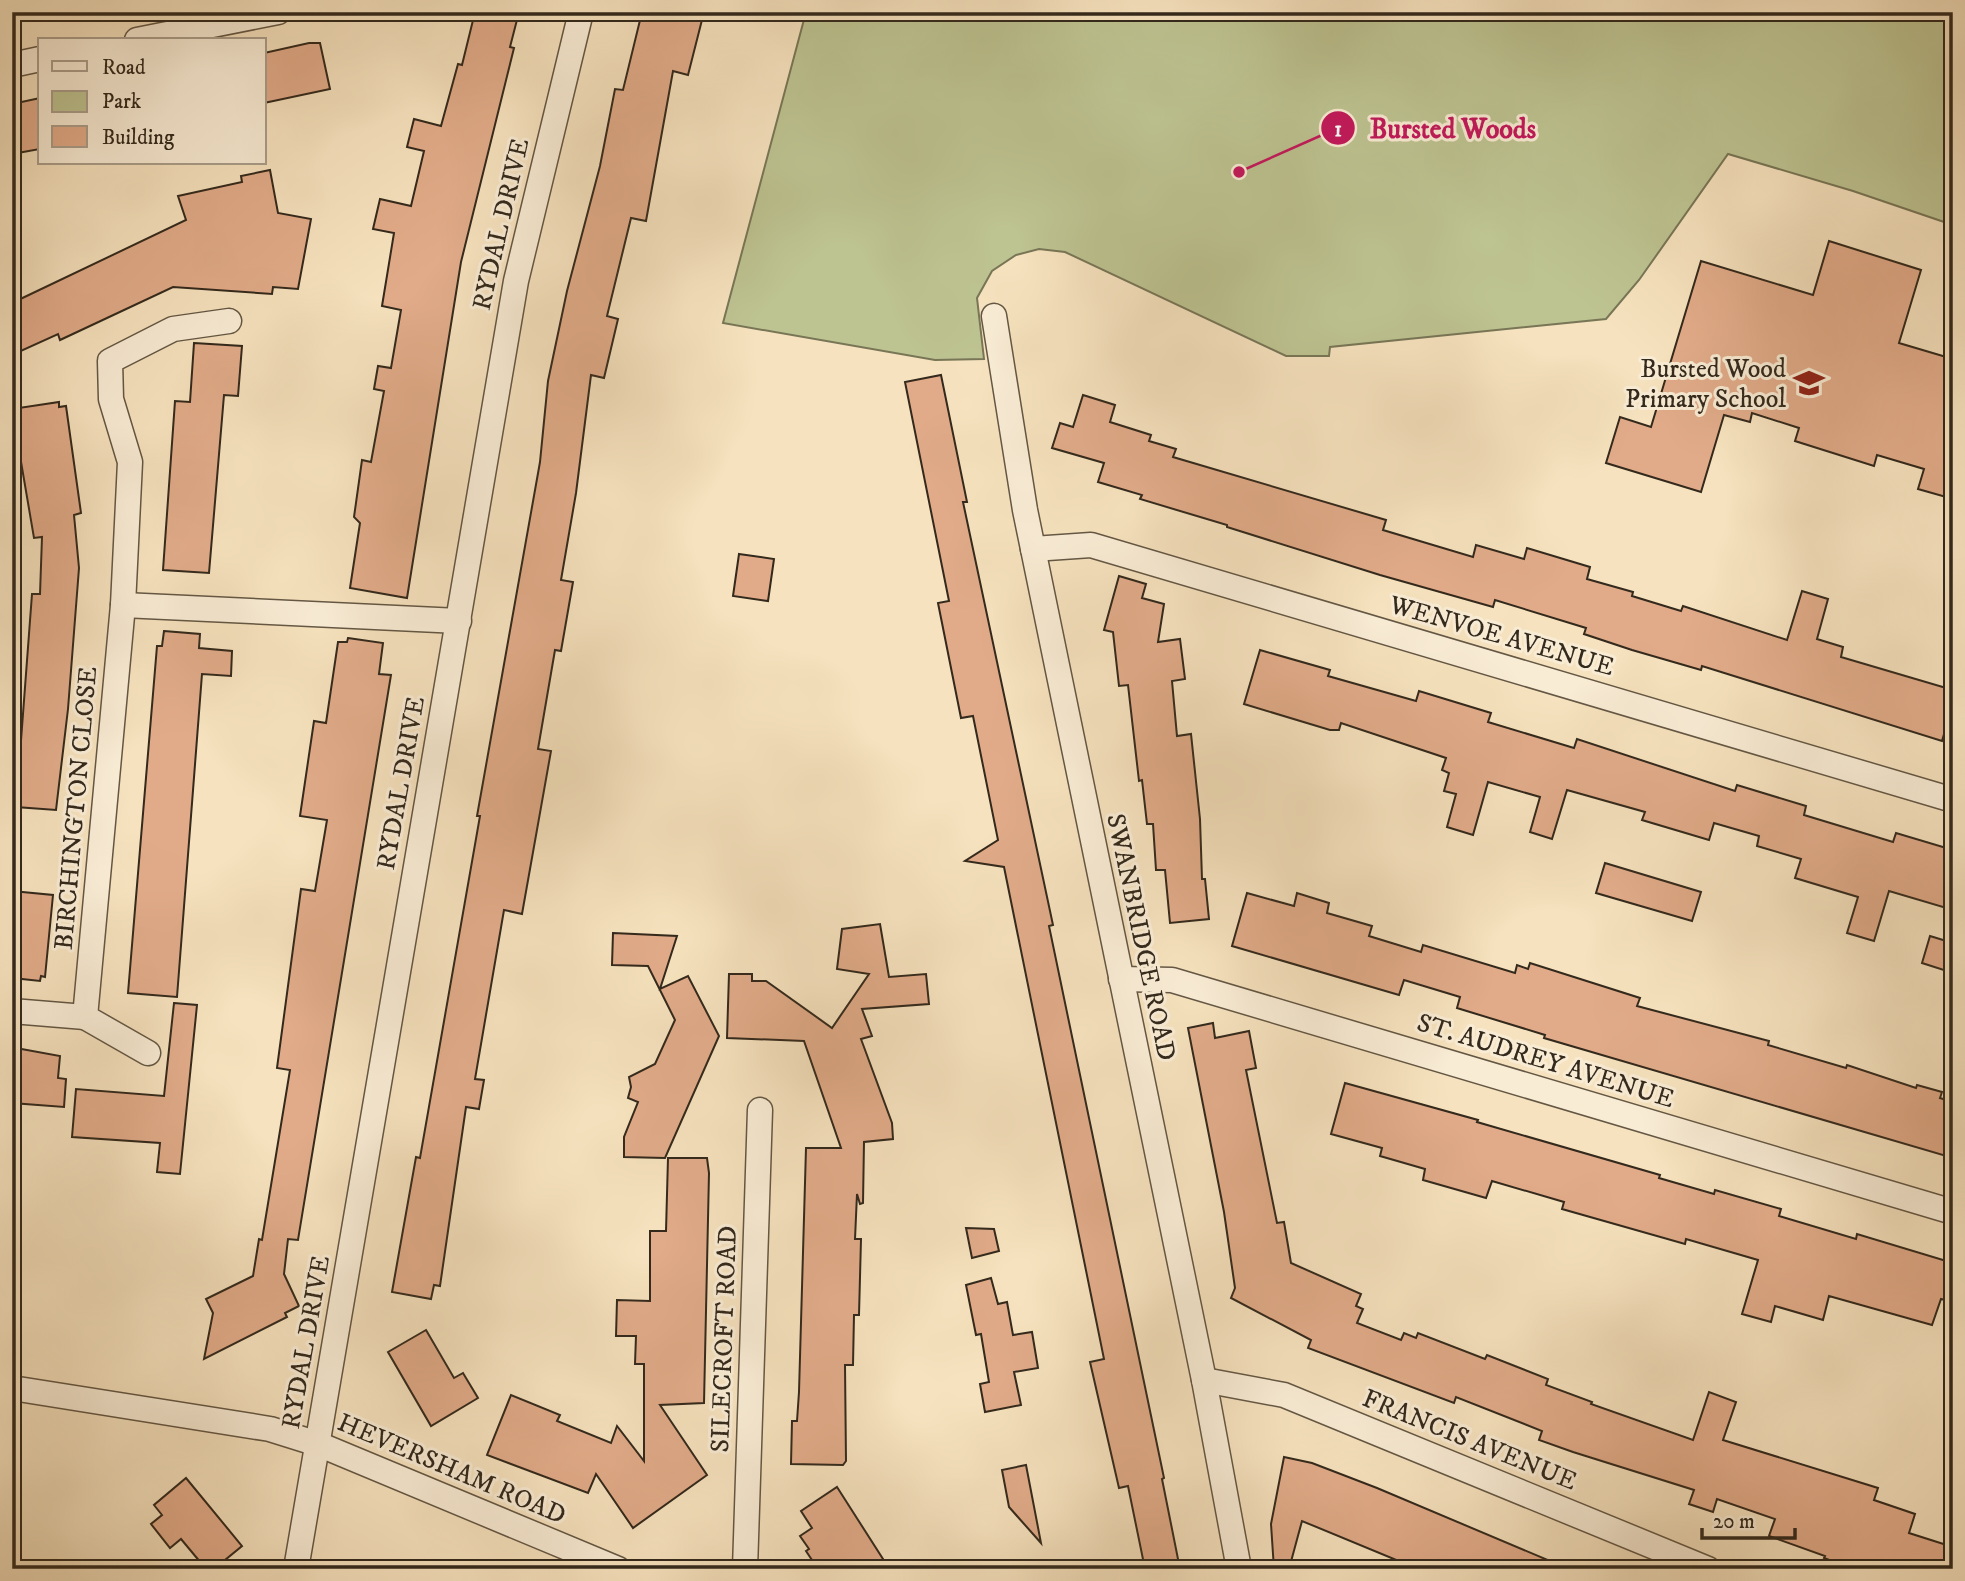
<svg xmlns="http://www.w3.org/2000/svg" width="1965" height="1581" viewBox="0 0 1965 1581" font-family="'IM FELL DW Pica',serif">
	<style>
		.green { fill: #bdc391; stroke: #787656; stroke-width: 2 }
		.building { fill: #e1ab89; stroke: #33291c; stroke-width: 2 }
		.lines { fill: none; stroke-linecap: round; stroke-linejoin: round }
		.minor-casing { stroke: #645744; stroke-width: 27 }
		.minor { stroke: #f9ecd5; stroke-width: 24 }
		.labels { text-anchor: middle; stroke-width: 6; stroke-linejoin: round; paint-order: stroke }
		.street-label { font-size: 26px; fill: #33291c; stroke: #f9ecd5 }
		.poi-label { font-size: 26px; fill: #33291c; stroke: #f9ecd5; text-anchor: end }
		.leader { fill: none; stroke: #c2185b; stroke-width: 2.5 }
		.callout-dot { fill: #c2185b; stroke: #f9ecd5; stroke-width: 2.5 }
		.mark-label { font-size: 21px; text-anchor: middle; font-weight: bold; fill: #fff }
		.callout-label { font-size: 28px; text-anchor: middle; font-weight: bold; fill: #c2185b; stroke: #f9ecd5; stroke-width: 6; stroke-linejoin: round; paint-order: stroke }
	</style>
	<rect width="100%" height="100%" fill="#f6e2be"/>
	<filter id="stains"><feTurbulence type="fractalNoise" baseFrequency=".00286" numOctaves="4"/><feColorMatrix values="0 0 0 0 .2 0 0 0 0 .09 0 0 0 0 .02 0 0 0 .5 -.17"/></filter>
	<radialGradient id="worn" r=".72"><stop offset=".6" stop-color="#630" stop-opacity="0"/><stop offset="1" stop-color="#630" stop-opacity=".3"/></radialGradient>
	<path class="green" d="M806,12H1953V225L1853,191L1728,154L1639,280L1606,319L1330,347L1329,356H1286L1065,252L1039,249L1016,255L992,271L977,298L984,359L935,360L723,323Z"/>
	<g class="building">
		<path d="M475,12H519L510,47L514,48L461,262L407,598L350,588L360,523L354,517L362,460L371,462L384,391L374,389L378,366L391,368L401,310L382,306L394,233L373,229L380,199L411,206L424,151L407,147L414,119L441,126L458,64L462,65Z"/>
		<path d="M642,12H704L688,75L673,71L646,221L631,218L607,316L618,319L604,378L591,375L576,493L561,580L573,582L561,651L555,650L538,749L551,751L522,914L504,910L475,1079L484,1080L479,1109L466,1107L440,1286L434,1285L431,1299L392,1292L416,1157L420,1158L480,816H477L540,462L548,381L567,291L600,166L615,89L623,90Z"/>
		<path d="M309,43H320L330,89L264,103V53Z"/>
		<path d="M40,98V149L12,154V104Z"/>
		<path d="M270,170L278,213L311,219L298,289L273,287L272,294L173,287L60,340L58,334L12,355V303L186,220L178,196L242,182L241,176Z"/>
		<path d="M1829,241L1921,270L1899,343L1953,359V499L1918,489L1924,469L1877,455L1874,466L1795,441L1799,428L1752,413L1750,422L1724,415L1701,492L1606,463L1620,417L1651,427L1701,261L1813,295Z"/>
		<path d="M194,343L242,346L238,396L224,395L209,573L163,570L175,401L190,402Z"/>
		<path d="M941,375L967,502H963L1053,925L1049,926L1164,1478L1162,1479L1180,1569H1145L1128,1486L1119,1488L1090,1362L1104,1359L1004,867L965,861L998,840L973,716L961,718L938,603L949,601L905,382Z"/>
		<path d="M1083,395L1115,405L1110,422L1151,435L1149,441L1176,449L1173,457L1386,520L1383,530L1473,557L1476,545L1524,559L1527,548L1590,567L1587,579L1633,592L1632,596L1681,611L1683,606L1787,640L1802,591L1828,599L1817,639L1843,647L1841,657L1953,690V703L1942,741L1702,666L1701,670L1632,650L1584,634L1586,628L1495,600L1493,607L1380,575L1227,527V525L1140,499L1142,495L1098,482L1104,463L1052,448L1060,423L1073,427Z"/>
		<path d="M59,402V407L66,406L81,513L74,515L79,568L68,709L56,810L16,807L32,594H40L42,537L34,538L12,409Z"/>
		<path d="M739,554L774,559L768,601L733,596Z"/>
		<path d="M1119,576L1146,584L1142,598L1164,604L1158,642L1180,639L1185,679L1172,681L1177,736L1191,734L1200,819L1202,879H1205L1209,919L1170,923L1165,870H1156L1153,824H1147L1142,780L1139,781L1128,685L1119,686L1113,632L1104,630Z"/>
		<path d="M164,631L200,634L199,648L232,651L231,676L202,674L177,997L128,993L157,646H162Z"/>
		<path d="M348,638L383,643L379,674L391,675L298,1240L288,1239L284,1274L299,1306L285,1313L287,1317L204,1359L213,1313L206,1299L253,1276L259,1239L262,1240L290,1070L277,1068L301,889L315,891L327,820L300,816L314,721L326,723L338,642H347Z"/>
		<path d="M1260,650L1330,670L1328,676L1416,701L1419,691L1491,713L1488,722L1574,748L1577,739L1735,791L1737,785L1806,806L1804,815L1893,842L1896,833L1953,850V910L1889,891L1874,941L1847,933L1858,897L1795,878L1801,859L1757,846L1759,836L1714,823L1709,840L1642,820L1645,812L1567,790L1552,839L1530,832L1540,797L1488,782L1473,835L1447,827L1456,794L1444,791L1449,773L1442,770L1446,758L1341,723L1339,730H1330L1244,704Z"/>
		<path d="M1605,863L1701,892L1692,921L1596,893Z"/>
		<path d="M12,891L53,895L45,977L41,976L40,981L13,978L17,939L12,938Z"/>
		<path d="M1247,893L1294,906L1297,893L1329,903L1327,913L1372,926L1369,936L1421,952L1423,945L1515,973L1517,965L1528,969L1530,963L1640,998L1637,1006L1769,1041L1768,1045L1846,1068L1847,1065L1916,1088L1917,1085L1942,1092L1940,1098L1953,1102V1158L1544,1038L1545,1035L1457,1008L1460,997L1404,980L1399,995L1232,946Z"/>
		<path d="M880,924L889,977L926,974L929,1004L862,1009L872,1036L861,1039L892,1123L893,1139L864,1142L863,1203L860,1204L857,1194L855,1239H861L859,1315H854L853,1365H845L846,1461L843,1465L791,1464L792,1421H797L799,1392L806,1148H841L804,1041L727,1038L729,974H752V981H766L832,1028L869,974L837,969L842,929Z"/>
		<path d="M613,933L677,936L660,989L688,976L719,1036L665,1158L624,1157V1137L638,1102L628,1098L631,1087L629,1077L655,1064L675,1020L648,966L612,965Z"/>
		<path d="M1930,936L1953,943V973L1922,963Z"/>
		<path d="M174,1003L197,1005L180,1174L157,1172L160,1143L72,1137L76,1089L164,1096Z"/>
		<path d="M1213,1023L1215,1038L1249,1031L1256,1068L1246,1070L1277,1223L1284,1222L1291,1263L1361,1294L1356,1306L1363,1309L1357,1323L1401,1340L1404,1333L1416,1338L1418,1333L1485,1359L1487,1355L1548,1379L1546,1385L1592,1402L1591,1404L1693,1440L1709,1392L1736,1402L1723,1440L1878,1488L1874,1500L1915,1514L1909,1533L1953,1547V1569H1853L1824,1558L1825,1556L1769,1536L1775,1519L1717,1499L1713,1512L1689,1504L1694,1490L1573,1452L1539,1440L1542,1431L1456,1397L1454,1403L1308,1348L1311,1340L1231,1298L1235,1288L1224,1212L1188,1028Z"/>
		<path d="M16,1048L60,1056L58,1078L66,1079L64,1107L12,1103V1052H15Z"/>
		<path d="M1345,1083L1478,1120L1477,1122L1660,1175L1659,1178L1714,1194L1715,1190L1781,1209L1779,1216L1856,1239L1857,1234L1953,1263V1302L1941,1299L1932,1325L1829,1296L1823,1320L1775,1306L1771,1322L1742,1314L1758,1260L1686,1239L1685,1244L1562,1209L1564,1202L1492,1181L1486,1198L1423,1180L1425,1169L1380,1156L1382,1148L1331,1134Z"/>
		<path d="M668,1158H707L709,1173L704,1403L660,1405L707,1475L633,1528L596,1474L588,1493L487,1455L511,1395L560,1415L557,1421L611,1443L617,1426L644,1461V1364H635L636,1336H616L617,1300L650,1301V1231H666Z"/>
		<path d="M966,1228L994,1229L999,1251L972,1258Z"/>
		<path d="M991,1278L998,1304L1007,1302L1013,1335L1032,1332L1038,1368L1014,1372L1021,1405L985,1412L980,1384L989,1382L981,1334L976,1335L966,1285Z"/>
		<path d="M426,1330L454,1378L463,1373L478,1398L431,1426L388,1352Z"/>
		<path d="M1284,1457L1312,1463L1377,1488L1569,1569H1418L1302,1521L1289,1569H1274L1271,1524Z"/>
		<path d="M1026,1465L1041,1543L1009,1507L1002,1470Z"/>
		<path d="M186,1478L242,1546L214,1569H206L181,1539L170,1548L151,1524L162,1515L154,1505Z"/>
		<path d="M837,1487L883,1559L868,1569H818L806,1551L809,1549L800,1536L812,1528L801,1511Z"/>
	</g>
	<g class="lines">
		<defs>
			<g id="minor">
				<path d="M137,40L278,12"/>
				<path d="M12,65L40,59"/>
				<path d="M994,316L1025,510L1204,1380L1239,1569"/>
				<path d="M1033,549L1091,545L1953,800"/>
				<path d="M123,605L459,621"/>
				<path d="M1121,979L1172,980L1953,1212"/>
				<path d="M12,1011L85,1017"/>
				<path d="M148,1053L85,1017L123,605L130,462L111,399L110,361L173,329L229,321"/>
				<path d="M1204,1380L1284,1395L1708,1569"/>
				<path d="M12,1388L270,1429L318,1444L618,1569"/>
				<path d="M296,1569L516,281L581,12"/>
				<path d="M745,1569L760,1110"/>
			</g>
		</defs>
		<use href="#minor" class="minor-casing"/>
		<use href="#minor" class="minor"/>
	</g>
	<defs>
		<symbol id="school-bare" viewBox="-9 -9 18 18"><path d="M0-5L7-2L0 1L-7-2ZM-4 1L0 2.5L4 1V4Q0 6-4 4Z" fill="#8f2418" stroke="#f9ecd5" stroke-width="2.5" paint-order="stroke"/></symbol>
	</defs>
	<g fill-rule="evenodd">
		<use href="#school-bare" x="1787" y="361" width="44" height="44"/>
	</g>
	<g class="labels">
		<g class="street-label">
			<text transform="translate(500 224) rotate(-77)" y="9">RYDAL DRIVE</text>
			<text transform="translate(1502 635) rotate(16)" y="9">WENVOE AVENUE</text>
			<text transform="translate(400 783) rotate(-80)" y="9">RYDAL DRIVE</text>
			<text transform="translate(75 808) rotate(-85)" y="9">BIRCHINGTON CLOSE</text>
			<text transform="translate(1142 937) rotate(78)" y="9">SWANBRIDGE ROAD</text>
			<text transform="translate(1546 1060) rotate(17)" y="9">ST. AUDREY AVENUE</text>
			<text transform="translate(723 1339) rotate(-88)" y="9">SILECROFT ROAD</text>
			<text transform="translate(305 1342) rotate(-80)" y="9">RYDAL DRIVE</text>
			<text transform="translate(1470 1439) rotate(22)" y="9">FRANCIS AVENUE</text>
			<text transform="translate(452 1468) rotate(23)" y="9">HEVERSHAM ROAD</text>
		</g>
		<g class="poi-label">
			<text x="1786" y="377">Bursted Wood<tspan x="1786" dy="30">Primary School</tspan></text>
		</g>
	</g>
	<path class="leader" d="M1239 172L1338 128"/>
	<g class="callout-dot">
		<circle cx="1239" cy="172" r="7"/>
		<circle cx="1338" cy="128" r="18"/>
	</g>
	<g class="mark-label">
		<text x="1338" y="136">1</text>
	</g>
	<g class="callout-label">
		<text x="1453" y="138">Bursted Woods</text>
	</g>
	<rect width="1965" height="1581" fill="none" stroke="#f6e2be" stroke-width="42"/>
	<rect x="14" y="14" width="1937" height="1553" fill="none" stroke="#33291c" stroke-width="3.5"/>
	<rect x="21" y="21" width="1923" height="1539" fill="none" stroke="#33291c" stroke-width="2"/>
	<rect x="38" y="38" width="228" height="126" fill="#f9ecd5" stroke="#aa9e8b" stroke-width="2"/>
	<rect x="52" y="61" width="35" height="10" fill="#f9ecd5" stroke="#aa9e8b" stroke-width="2"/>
	<text x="102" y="74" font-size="21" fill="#33291c">Road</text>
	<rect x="52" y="91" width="35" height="21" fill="#bdc391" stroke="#aa9e8b" stroke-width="2"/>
	<text x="102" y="108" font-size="21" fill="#33291c">Park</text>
	<rect x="52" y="126" width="35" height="21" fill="#e1ab89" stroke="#aa9e8b" stroke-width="2"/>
	<text x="102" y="144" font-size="21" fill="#33291c">Building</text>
	<path d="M1702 1528v10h93v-10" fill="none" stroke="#33291c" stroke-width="3.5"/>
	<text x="1713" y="1528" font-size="21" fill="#33291c" stroke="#f9ecd5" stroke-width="5" paint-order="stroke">20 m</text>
	<rect width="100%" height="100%" filter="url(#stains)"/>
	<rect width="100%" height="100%" fill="url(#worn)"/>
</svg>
